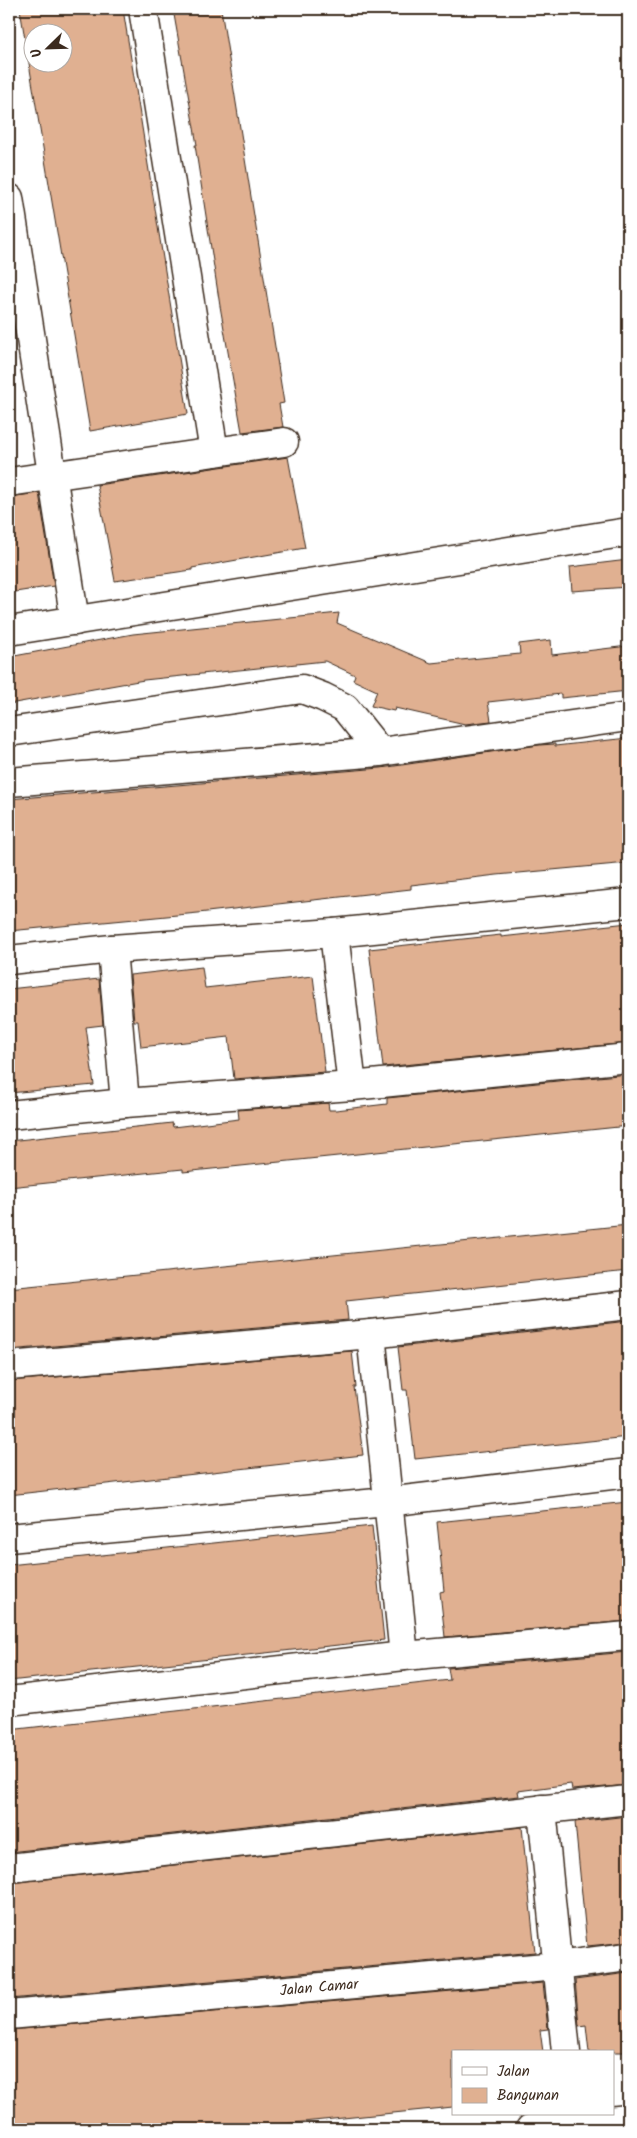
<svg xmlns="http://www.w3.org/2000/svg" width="637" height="2138" viewBox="0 0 637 2138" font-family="Kalam,sans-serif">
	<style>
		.building { fill: #e0b091; stroke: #3b2a1e; fill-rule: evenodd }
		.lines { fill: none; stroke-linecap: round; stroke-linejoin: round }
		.minor-casing { stroke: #3b2a1e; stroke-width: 31 }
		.minor { stroke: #fff; stroke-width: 28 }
		.labels { text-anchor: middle; stroke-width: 4.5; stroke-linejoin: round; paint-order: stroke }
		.street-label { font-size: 15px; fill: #3b2a1e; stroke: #fff }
	</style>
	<rect width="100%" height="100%" fill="#fff"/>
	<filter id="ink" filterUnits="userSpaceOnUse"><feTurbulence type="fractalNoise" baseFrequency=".02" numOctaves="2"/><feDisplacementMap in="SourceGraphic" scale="10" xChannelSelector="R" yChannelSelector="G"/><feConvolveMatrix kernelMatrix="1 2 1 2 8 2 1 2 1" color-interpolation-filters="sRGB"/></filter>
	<g filter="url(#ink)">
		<g class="building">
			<path d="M20,9H123L188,414L90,431ZM32,32H62V62H32Z"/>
			<path d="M173,9H221L284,403L279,404L283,427L242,432L220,306L195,145H197Z"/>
			<path d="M288,457L305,548L192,568V570L115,581L97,485Z"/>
			<path d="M39,493L54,586L9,593V497Z"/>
			<path d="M628,560V587L572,591L570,567Z"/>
			<path d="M339,613L337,623L431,663L520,654L519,644L551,640L552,655L628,646V691L561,698V694L488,702L491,721L465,724L395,708L394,711L371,706L377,691L353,680L355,675L325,661L144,680L9,704V657L133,634Z"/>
			<path d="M628,738V863L497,875L411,885V889L198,913L9,931V799L381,768L539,745L555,744V746Z"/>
			<path d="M628,923V1043L383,1067L369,949L501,935V937Z"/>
			<path d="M202,967L205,988L313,976L325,1072L234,1079L229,1037L141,1047L138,1021H134L130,975Z"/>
			<path d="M99,979L103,1025L86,1027L94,1085L9,1093V989Z"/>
			<path d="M628,1074V1126L183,1172V1169L9,1187V1141L172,1123L173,1127L239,1119L238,1110L328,1103L329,1110H336L387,1104V1098Z"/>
			<path d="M628,1225V1271L346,1301L348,1320L9,1350V1288Z"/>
			<path d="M628,1321V1437L415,1459L407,1390H403L398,1347Z"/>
			<path d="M352,1351L356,1387H354L363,1455L9,1495V1381Z"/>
			<path d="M628,1502V1621L445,1637L440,1592L444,1591L437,1522Z"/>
			<path d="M372,1526L384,1640L9,1681V1565Z"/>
			<path d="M628,1652V1785L572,1790L571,1784L518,1791L519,1796L9,1852V1730L450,1680L448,1668Z"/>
			<path d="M628,1816V1942L587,1946L575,1822Z"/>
			<path d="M522,1827L535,1952L9,1999V1883Z"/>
			<path d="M628,1973V2052H589L586,2025L579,2026L575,1980Z"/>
			<path d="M543,1983L548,2029L540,2030L543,2052H453V2107L233,2129H9V2030Z"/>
		</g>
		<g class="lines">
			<defs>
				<g id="minor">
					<path d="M143,9L214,452"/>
					<path d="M9,198L75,621"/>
					<path d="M9,482L284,442"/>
					<path d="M9,631L628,532"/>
					<path d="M9,732L302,689L323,697L345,708L380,752"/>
					<path d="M9,782L380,752L628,717"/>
					<path d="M334,933L352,1086"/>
					<path d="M112,949L125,1103"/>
					<path d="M9,960L112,949L334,933L628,903"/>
					<path d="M9,1115L125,1103L352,1086L628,1058"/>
					<path d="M371,1334L404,1656"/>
					<path d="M9,1366L371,1334L628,1305"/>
					<path d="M9,1538L387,1502L628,1473"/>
					<path d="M9,1701L404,1656L628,1636"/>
					<path d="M542,1809L566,2052"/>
					<path d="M9,1868L628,1800"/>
					<path d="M9,2015L557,1966L628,1957"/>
					<path d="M530,2129L628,2119"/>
				</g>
			</defs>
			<use href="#minor" class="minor-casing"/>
			<use href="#minor" class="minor"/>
		</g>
	</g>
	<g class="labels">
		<g class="street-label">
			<text transform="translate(319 1987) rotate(-5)" y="5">Jalan Camar</text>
		</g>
	</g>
	<rect width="637" height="2138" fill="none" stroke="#fff" stroke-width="30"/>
	<rect x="15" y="15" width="607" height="2108" fill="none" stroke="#3b2a1e" stroke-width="2" filter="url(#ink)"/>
	<rect x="452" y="2050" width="162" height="65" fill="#ffffff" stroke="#b1aaa5"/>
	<rect x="462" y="2067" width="25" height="8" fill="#ffffff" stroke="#b1aaa5"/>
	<text x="497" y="2076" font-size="15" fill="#3b2a1e">Jalan</text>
	<rect x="462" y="2088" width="25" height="15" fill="#e0b091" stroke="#b1aaa5"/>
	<text x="497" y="2100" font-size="15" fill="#3b2a1e">Bangunan</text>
	<g transform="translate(48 48) rotate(247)"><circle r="24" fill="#ffffff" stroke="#b1aaa5"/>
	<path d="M0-4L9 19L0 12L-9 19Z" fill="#3b2a1e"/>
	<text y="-8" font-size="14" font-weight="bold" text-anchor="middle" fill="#3b2a1e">U</text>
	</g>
</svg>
